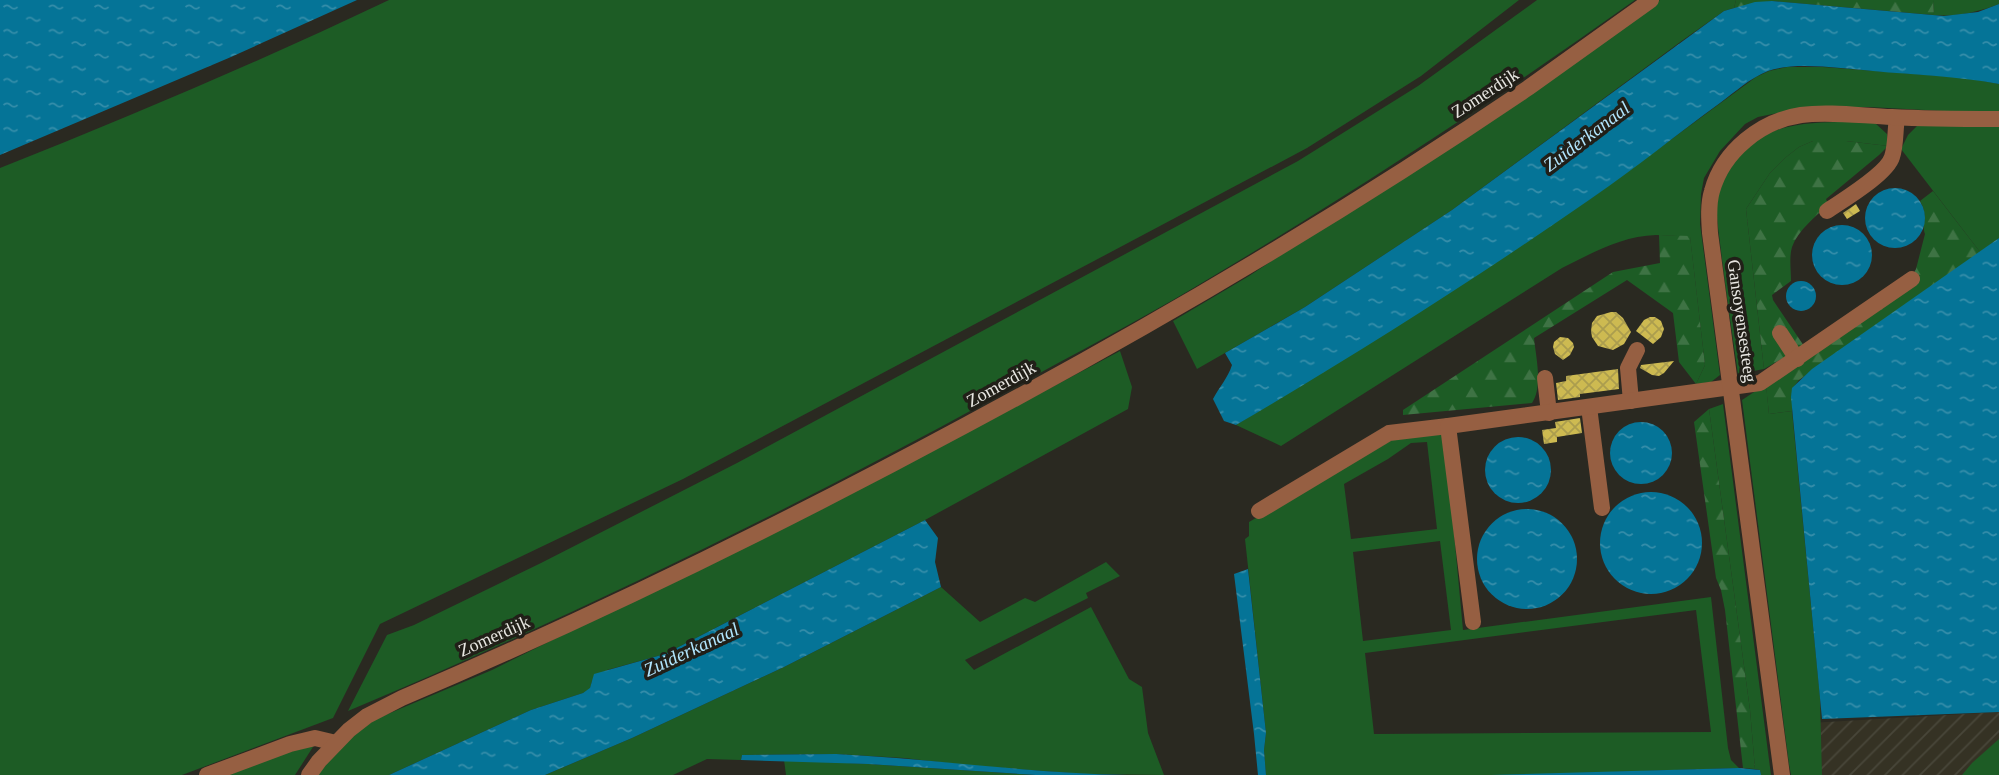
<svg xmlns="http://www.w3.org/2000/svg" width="1999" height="775" viewBox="0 0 1999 775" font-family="'Times New Roman',serif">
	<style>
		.industrial { fill: url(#industrial-furrows) }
		.grass { fill: #1d5c25; fill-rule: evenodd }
		.forest { fill: url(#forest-firs) }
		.water { fill: url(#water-ripples) }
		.building { fill: url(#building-cross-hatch) }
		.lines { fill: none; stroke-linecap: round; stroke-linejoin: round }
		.minor { stroke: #965f42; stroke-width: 16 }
		.labels { text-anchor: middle; stroke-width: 7; stroke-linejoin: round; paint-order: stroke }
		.street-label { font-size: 18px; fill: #e8e7e2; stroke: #211f18 }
		.water-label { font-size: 19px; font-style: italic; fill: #b1e5fd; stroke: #211f18 }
	</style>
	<defs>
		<pattern id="industrial-furrows" width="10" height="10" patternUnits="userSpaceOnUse" patternTransform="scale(1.75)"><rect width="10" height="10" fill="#353224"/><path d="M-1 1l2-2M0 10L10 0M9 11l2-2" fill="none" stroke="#484639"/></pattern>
		<pattern id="forest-firs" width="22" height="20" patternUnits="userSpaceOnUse" patternTransform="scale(1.75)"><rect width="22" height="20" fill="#1d5c25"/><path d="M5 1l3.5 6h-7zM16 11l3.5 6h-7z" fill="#3e7344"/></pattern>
		<pattern id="water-ripples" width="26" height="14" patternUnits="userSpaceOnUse" patternTransform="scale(1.75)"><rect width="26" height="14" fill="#057497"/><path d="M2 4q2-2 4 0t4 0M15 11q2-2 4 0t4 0" fill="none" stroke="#368eaa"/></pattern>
		<pattern id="building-cross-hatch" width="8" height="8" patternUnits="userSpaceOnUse" patternTransform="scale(1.75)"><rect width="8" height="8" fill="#cdba51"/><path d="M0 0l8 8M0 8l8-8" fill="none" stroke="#ab9d4e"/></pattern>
	</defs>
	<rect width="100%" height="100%" fill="#2a2921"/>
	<path class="industrial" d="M1999,712V775H1799L1793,724Z"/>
	<g class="grass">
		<path d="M389,0H1519L1421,76L1307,148L683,479L380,624L333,718L182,775H0V168C131,116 261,61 389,0Z"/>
		<path d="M1537,0H1635C1492,102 1345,198 1195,287C1129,326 1061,361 994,398C784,513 569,618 348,711L387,635L414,625L541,563L737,463L1298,161L1418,86Z"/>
		<path d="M1660,0H1736L1734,8L1724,11L1683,40L1452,210L1305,307L1197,369L1173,321L1249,276L1606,38Z"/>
		<path d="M1933,0H1999V4C1978,12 1957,17 1934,15Z"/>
		<path d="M1787,67H1823L1968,78L1999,84V114L1869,107L1801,108L1758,117L1745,124L1720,151L1704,178L1701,194L1700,224L1720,375L1711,382L1696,384L1705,365L1690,237C1679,236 1667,235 1656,235C1622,236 1592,253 1562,268L1281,446L1236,425L1409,318L1593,197L1756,77L1769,71Z"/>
		<path d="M1861,122L1875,123L1887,134L1888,146L1846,141H1813L1799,147L1785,158L1770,173L1746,209L1764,369L1738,374C1732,333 1726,292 1721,251C1719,231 1713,205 1720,186C1728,165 1749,141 1771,132C1800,121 1831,122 1861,122Z"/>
		<path d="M1918,125L1999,127V238L1980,252L1901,149L1908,135Z"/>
		<path d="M1120,351L1132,387L1128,409L925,520L723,624L665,654L607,670L592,681L590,689L583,693L531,710L389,775H316L354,734L376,719L492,670L905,465Z"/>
		<path d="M1766,384L1769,414L1792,411L1820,697L1822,775H1791L1789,764L1742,400Z"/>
		<path d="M1723,404L1771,775H1761L1760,770L1755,769L1750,710L1709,409Z"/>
		<path d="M1444,426L1463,630L1711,597L1728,748L1731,760L1739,768L1513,775H1266L1264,750L1266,733L1245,539L1249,536V522L1413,428ZM1427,442L1437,529L1351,539L1344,484L1388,459L1411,443ZM1440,541L1451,630L1363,641L1353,552ZM1696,610L1711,732L1374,734L1365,653Z"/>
		<path d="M1106,562L1120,576L1086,593L1088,598L965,660L974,670L1091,607L1129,679L1142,687L1148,733L1164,775L1084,774L964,765L904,758L836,754L742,755L741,760L707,759L673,775H545L632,738L784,667L941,587L980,622L1025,598L1035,602Z"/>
		<path d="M320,736L295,775H214Z"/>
		<path d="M1999,739V775H1962L1972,763Z"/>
		<path d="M784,760L868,764L1036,775H786Z"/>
	</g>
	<g class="forest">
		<path d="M1736,0H1933L1934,15L1772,1L1734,8Z"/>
		<path d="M1813,141H1846L1888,146L1879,155L1826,199L1828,204C1816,217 1798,230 1792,247C1789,257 1791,270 1791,281L1772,295L1773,300L1804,346L1764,369L1746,209L1770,173L1785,158L1799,147Z"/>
		<path d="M1933,191L1980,252L1799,380L1792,389V411L1769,414L1766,386L1909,282L1916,269L1925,234C1921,224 1929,216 1920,201Z"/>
		<path d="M1659,235L1690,236L1705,365L1696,384L1679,362L1673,313L1627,280L1534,338C1536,358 1543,386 1532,403L1403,415V410L1613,272L1660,263Z"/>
		<path d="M1709,409L1750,710L1755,769L1743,768L1725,610L1721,590L1716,578L1694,422Z"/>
	</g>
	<g class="water">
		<path d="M0,0H357L231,57L0,155Z"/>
		<path d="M1772,1L1944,16L1978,12L1999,4V84C1957,76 1915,75 1873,71C1844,69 1795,61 1768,71C1750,78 1735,92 1720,103C1677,134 1636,168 1592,198C1477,278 1357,354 1236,425L1224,421L1213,399C1219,387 1228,378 1232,365L1225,353L1305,307L1452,210L1724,11L1755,2Z"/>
		<circle cx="1895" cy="218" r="30"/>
		<circle cx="1842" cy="255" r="30"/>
		<path d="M1999,238V712L1822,719L1791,397L1792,388L1812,369Z"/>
		<circle cx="1801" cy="296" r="15"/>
		<circle cx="1641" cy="453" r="31"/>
		<circle cx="1518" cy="470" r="33"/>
		<circle cx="1651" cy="543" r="51"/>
		<circle cx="1527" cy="559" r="50"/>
		<path d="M925,520L938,538L935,562L941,587L784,667L632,738L545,775H389L531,710L583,693L590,688L594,674L665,654Z"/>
		<path d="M1248,569L1266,733L1264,750L1266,775H1258L1254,734L1234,574Z"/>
		<path d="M836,754C933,759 1029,773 1127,775H1036L868,764L741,760L742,755Z"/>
		<path d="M1739,768L1760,770L1761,775H1491Z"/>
	</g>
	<g class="building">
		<path d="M1856,204L1860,211L1847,219L1843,213Z"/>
		<path d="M1611,312H1616L1623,318L1631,332L1624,344L1613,350L1598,346L1592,337L1591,331L1592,323L1597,316Z"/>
		<path d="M1650,317H1655L1661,321L1664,329L1661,337L1653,344L1636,331L1644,320Z"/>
		<path d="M1560,337L1568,338L1573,343L1574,347L1570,355L1563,360L1555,354L1553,347L1554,342Z"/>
		<path d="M1674,361L1664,373L1659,376L1652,375L1640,368L1641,365Z"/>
		<path d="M1618,369L1619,389L1580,394V397L1558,400L1556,383L1566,381V376Z"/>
		<path d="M1580,418L1582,433L1557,437V442L1544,444L1542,430L1556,428L1555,422Z"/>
	</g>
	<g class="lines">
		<g class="minor">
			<path d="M1827,211C1843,200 1887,174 1892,157C1896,145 1895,130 1897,118"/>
			<path d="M1780,333L1797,359"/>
			<path d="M1545,378L1549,413"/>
			<path d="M1631,401L1628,368L1637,350"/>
			<path d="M1589,407L1602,508"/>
			<path d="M1259,511L1389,433L1448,426"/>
			<path d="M1473,622L1448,426L1760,383L1912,279"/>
			<path d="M207,775L290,744L315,738L336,743"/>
			<path d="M309,775L319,761L349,730L367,716L402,698C595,616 782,524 966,425C1159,322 1347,211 1528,88C1569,59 1610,29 1651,0"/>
			<path d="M1782,775L1710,233C1709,219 1708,204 1712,191C1723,151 1761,121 1801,115C1829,111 1863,116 1892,117C1928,119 1963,119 1999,119"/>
		</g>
	</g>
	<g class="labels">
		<g class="street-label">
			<text transform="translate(1485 93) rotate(-33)" y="6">Zomerdijk</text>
			<text transform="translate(1742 321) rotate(82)" y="6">Gansoyensesteeg</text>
			<text transform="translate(1001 384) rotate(-29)" y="6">Zomerdijk</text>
			<text transform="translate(494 636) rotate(-24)" y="6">Zomerdijk</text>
		</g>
		<g class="water-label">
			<text transform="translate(1586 136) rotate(-37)" y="7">Zuiderkanaal</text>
			<text transform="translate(691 649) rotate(-25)" y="7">Zuiderkanaal</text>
		</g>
	</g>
</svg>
